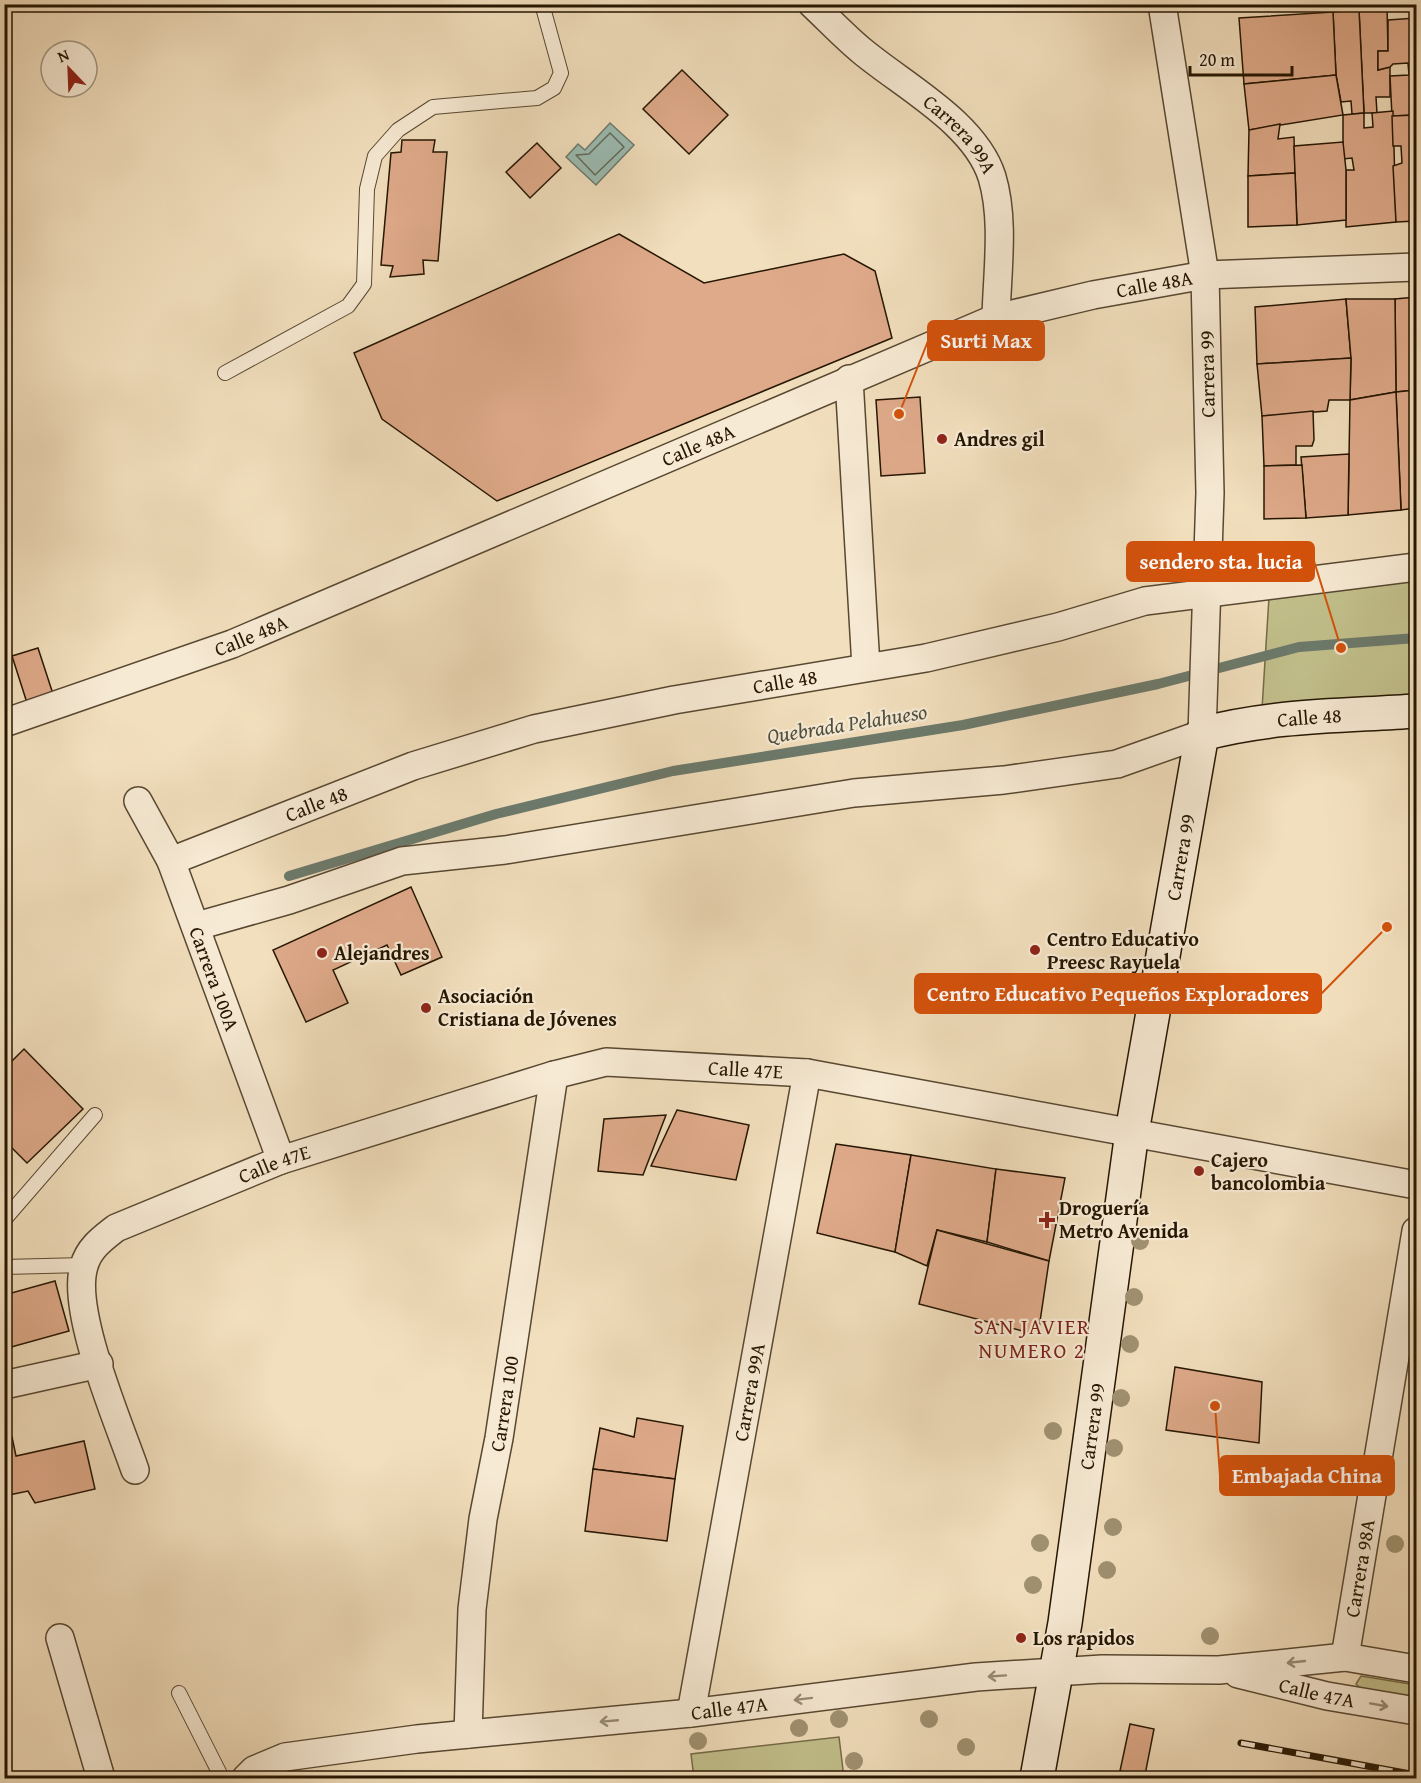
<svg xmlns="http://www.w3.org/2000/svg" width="1421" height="1783" viewBox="0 0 1421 1783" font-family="'Gentium Book Plus',serif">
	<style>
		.green { fill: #c2c08c; stroke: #746b47; stroke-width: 1.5 }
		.water { fill: #9bbcb3; stroke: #6c7a6c; stroke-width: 1.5 }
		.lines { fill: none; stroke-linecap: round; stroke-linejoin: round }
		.shore { stroke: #60695a; stroke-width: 1.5 }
		.stream { stroke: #6c7a6c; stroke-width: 10 }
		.building { fill: #dfaa8a; stroke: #251602; stroke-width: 1.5 }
		.lane-casing { stroke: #584831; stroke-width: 16 }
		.street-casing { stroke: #584831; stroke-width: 30 }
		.secondary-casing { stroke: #251602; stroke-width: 36 }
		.lane { stroke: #f7ead4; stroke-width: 14 }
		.street { stroke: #f7ead4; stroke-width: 27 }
		.secondary { stroke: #f7ead4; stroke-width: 33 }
		.rail-casing { stroke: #251602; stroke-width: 7 }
		.rail { stroke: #f7ead4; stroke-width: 4.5; stroke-dasharray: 14; stroke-linecap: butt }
		.tree { fill: #a09171 }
		.oneway { stroke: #988b76 }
		.poi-dot { fill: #8f2418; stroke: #f7ead4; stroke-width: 2 }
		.labels { text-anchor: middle; stroke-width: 4.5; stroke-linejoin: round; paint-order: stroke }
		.street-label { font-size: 20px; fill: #251602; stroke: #f7ead4 }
		.poi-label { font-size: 20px; font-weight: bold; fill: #251602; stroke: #f7ead4; text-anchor: start }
		.water-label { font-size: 21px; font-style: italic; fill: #4e5040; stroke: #f7ead4 }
		.neighbourhood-label { font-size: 21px; letter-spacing: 1.5px; fill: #7a1f14; stroke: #f7ead4 }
		.leader { fill: none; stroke: #d4520b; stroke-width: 2 }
		.callout-dot { fill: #d4520b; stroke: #f7ead4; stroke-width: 2 }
		.callout { fill: #d4520b; stroke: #d4520b; stroke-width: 2 }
		.callout-label { font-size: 21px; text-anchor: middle; font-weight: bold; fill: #fff }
	</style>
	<rect width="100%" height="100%" fill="#f2dfbd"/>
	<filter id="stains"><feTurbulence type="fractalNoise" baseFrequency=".00333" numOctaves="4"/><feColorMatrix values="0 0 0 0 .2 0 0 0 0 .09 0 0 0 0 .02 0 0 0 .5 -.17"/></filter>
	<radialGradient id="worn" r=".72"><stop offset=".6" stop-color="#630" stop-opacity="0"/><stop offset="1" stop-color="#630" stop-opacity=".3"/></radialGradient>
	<g class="green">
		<path d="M1416,574V714L1261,725L1270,581Z"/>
		<path d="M1361,1676L1416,1685V1697L1360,1688L1356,1684Z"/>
		<path d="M839,1737L844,1778H694L691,1754Z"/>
	</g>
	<path class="water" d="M610,123L634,145L596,185L566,157L578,144L585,150Z"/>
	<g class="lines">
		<path class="shore" d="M610,133L624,147L595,175L576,155L589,154Z"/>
		<path class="stream" d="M289,876L496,814L673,771L963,725L1158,684L1299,647L1416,638"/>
	</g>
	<g class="building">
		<path d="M1387,6L1388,51H1378V70L1390,67V97H1376L1377,113H1364L1359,10Z"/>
		<path d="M1359,10L1364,113L1352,114L1351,101L1341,102L1336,75L1333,12Z"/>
		<path d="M1333,12L1336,75L1244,84L1239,18Z"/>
		<path d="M1416,18V115L1392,116L1390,76L1409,75L1408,63L1393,64L1390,67L1378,70V51H1388V20Z"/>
		<path d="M682,70L728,115L689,154L643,109Z"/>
		<path d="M1336,75L1343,115L1249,130L1244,84Z"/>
		<path d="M1393,111L1396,222L1346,227V170H1354L1352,158L1343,159V115L1364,113V128L1373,127L1372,113Z"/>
		<path d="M1416,115V221L1396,222L1393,166L1402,163L1401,146H1393L1392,116Z"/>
		<path d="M1280,124L1278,139L1294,137L1295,173L1248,176L1249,130Z"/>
		<path d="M402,140H435L433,152H447L438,261L423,260L424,274L390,277L393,266L381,265L391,153L401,152Z"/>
		<path d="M1343,142L1346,170V220L1297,225L1294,146Z"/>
		<path d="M537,143L561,168L530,198L506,172Z"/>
		<path d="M1295,173L1297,225L1248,227V176Z"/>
		<path d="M619,234L704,283L844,254L875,271L892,338L497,501L382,419L354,353Z"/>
		<path d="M1416,297V390L1396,392L1395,299Z"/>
		<path d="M1346,299L1351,358L1257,364L1255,307Z"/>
		<path d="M1346,299H1395L1396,392L1350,400L1351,358Z"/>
		<path d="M1351,358L1350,400H1329L1327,411L1262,416L1257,364Z"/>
		<path d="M1416,390V508L1401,510L1396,392Z"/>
		<path d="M1396,392L1401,510L1348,515L1350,400Z"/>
		<path d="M920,397L925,473L881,476L876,400Z"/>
		<path d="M1313,411L1314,440L1312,446H1296V465L1264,466L1262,416Z"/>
		<path d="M1349,454L1348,515L1306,518L1301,457Z"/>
		<path d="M1302,465L1306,518L1264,519V466Z"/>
		<path d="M38,648L54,697L28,706L12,656Z"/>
		<path d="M411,887L442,957L401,975L387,945L333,970L348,1003L306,1022L273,950Z"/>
		<path d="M24,1049L83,1109L27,1163L4,1140V1069Z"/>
		<path d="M677,1110L749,1125L736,1180L651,1166Z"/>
		<path d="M666,1115L643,1175L598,1171L604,1119Z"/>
		<path d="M836,1144L911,1155L895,1252L817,1233Z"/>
		<path d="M911,1155L996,1169L987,1242L937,1230L927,1266L895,1252Z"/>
		<path d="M996,1169L1065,1178L1049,1261L987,1242Z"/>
		<path d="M937,1230L1049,1261L1038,1335L919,1304Z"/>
		<path d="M55,1281L69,1331L4,1349V1295Z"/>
		<path d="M1175,1367L1262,1382L1259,1443L1166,1430Z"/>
		<path d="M637,1418L683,1426L675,1479L593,1469L600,1428L634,1437Z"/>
		<path d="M12,1437L16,1456L84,1441L95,1489L35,1503L28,1491L4,1496V1439Z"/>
		<path d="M593,1469L675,1479L667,1541L585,1531Z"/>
		<path d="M1130,1724L1154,1729L1145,1775L1120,1771Z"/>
	</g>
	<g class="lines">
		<defs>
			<g id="lane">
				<path d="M225,373L348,306L364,284L367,189L375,156L398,130L433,107L537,98L554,88L561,73L542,4"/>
				<path d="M4,1220L95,1115"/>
				<path d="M4,1267L84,1265"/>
				<path d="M179,1693L222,1778"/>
			</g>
			<g id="street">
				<path id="s1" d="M812,4C829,20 845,37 862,51C904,86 975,123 992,177C1005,220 997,273 996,318"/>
				<path d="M849,379L866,667"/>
				<path id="s2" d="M4,723L232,644L996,318L1093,295L1205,275L1416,267"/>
				<path id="s3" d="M138,801L171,861L281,1160"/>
				<path id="s4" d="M171,861L413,766L534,729L674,700L926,658L1058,627L1145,601L1416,567"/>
				<path d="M197,926L289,900L402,861L505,850L854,793L1004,780L1117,764L1202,734L1210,493L1205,275L1162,4"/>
				<path d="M4,1385L99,1364"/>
				<path id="s5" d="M135,1470C119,1423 70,1311 84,1266C89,1248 102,1239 116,1228L281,1160L554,1075L606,1062L807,1073L1416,1185"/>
				<path d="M60,1638L101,1778"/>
				<path id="s6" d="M1345,1657L1416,1231"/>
				<path id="s7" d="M1238,1674L1327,1696L1416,1711"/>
				<path id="s8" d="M691,1713L807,1073"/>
				<path id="s9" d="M468,1734L472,1609L483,1519L499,1438L554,1075"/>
				<path id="s10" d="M246,1778L254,1770L285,1757L417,1739L691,1713L976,1677L1102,1669L1219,1670L1345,1657L1416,1669"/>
			</g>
			<g id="secondary">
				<path id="s11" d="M1037,1778L1065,1623L1132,1132L1202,734C1272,715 1344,716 1416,711"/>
			</g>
		</defs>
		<use href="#lane" class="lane-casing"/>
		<use href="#street" class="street-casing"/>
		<use href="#secondary" class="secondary-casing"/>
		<use href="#lane" class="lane"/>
		<use href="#street" class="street"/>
		<use href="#secondary" class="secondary"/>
		<defs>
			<path id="rail" d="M1241,1743L1416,1775"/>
		</defs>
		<use href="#rail" class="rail-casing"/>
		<use href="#rail" class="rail"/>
	</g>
	<g class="tree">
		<circle cx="1140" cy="1241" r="9"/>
		<circle cx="1134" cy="1297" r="9"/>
		<circle cx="1130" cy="1344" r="9"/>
		<circle cx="1121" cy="1398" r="9"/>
		<circle cx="1053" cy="1431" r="9"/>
		<circle cx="1114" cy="1448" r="9"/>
		<circle cx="1113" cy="1527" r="9"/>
		<circle cx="1040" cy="1543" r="9"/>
		<circle cx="1395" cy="1544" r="9"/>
		<circle cx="1107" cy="1570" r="9"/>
		<circle cx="1033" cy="1585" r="9"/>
		<circle cx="1210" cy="1636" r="9"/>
		<circle cx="839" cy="1719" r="9"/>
		<circle cx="929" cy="1719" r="9"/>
		<circle cx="799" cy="1728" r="9"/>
		<circle cx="698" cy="1741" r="9"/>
		<circle cx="966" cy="1747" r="9"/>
		<circle cx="854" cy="1761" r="9"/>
	</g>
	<defs><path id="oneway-shaft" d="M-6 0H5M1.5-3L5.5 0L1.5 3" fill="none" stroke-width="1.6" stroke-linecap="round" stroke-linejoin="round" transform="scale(1.5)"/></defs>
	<g class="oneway">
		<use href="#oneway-shaft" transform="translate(1296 1662) rotate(174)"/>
		<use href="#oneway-shaft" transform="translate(997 1676) rotate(176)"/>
		<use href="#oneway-shaft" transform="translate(803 1699) rotate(173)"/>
		<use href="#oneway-shaft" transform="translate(1379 1705) rotate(10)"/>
		<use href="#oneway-shaft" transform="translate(609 1721) rotate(175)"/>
	</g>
	<g class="poi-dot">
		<circle cx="942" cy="439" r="6"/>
		<circle cx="1035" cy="950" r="6"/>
		<circle cx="322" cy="953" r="6"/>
		<circle cx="426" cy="1008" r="6"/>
		<circle cx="1199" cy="1171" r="6"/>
		<path d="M1044 1211h6v6h6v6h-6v6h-6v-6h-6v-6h6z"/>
		<circle cx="1021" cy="1638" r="6"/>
	</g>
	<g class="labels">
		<g class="street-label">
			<text dy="7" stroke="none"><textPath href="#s1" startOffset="198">Carrera 99A</textPath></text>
			<text dy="7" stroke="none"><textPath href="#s2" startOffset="1234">Calle 48A</textPath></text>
			<text transform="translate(1207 374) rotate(-91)" y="7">Carrera 99</text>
			<text dy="7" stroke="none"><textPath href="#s2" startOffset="748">Calle 48A</textPath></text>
			<text dy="7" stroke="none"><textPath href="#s2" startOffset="262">Calle 48A</textPath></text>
			<text dy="7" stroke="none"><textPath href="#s4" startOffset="642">Calle 48</textPath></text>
			<text dy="7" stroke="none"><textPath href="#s11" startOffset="1166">Calle 48</textPath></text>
			<text dy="7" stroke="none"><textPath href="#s4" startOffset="156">Calle 48</textPath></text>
			<text dy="7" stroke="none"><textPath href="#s11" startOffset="932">Carrera 99</textPath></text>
			<text dy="7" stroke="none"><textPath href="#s3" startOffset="194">Carrera 100A</textPath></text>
			<text dy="7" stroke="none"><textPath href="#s5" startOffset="921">Calle 47E</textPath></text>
			<text dy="7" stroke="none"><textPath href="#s5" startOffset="434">Calle 47E</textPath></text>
			<text dy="7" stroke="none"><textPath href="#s8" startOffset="326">Carrera 99A</textPath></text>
			<text dy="7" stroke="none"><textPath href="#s9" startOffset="333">Carrera 100</textPath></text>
			<text dy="7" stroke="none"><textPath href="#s11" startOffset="356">Carrera 99</textPath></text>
			<text dy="7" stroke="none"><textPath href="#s6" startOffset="90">Carrera 98A</textPath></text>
			<text dy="7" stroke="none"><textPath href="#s7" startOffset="81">Calle 47A</textPath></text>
			<text dy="7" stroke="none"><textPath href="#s10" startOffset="492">Calle 47A</textPath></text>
		</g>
		<g class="poi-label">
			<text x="954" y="446">Andres gil</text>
			<text x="1047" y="946">Centro Educativo<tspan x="1047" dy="23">Preesc Rayuela</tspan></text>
			<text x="334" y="960">Alejandres</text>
			<text x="438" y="1003">Asociación<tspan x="438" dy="23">Cristiana de Jóvenes</tspan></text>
			<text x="1211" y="1167">Cajero<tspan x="1211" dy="23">bancolombia</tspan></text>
			<text x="1059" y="1215">Droguería<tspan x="1059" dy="23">Metro Avenida</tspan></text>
			<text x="1033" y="1645">Los rapidos</text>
		</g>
		<g class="water-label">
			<text transform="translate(847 724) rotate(-9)" y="7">Quebrada Pelahueso</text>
		</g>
		<g class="neighbourhood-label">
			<text x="1032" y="1334">SAN JAVIER<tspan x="1032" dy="24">NUMERO 2</tspan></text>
		</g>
	</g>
	<path class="leader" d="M899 414L928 341M1341 648L1314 561M1387 927L1321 994M1215 1406L1220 1476"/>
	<g class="callout-dot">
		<circle cx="899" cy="414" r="6"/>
		<circle cx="1341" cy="648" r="6"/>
		<circle cx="1387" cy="927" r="6"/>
		<circle cx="1215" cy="1406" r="6"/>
	</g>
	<g class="callout">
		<rect x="928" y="321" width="116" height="39" rx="6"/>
		<rect x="1127" y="542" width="187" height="39" rx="6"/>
		<rect x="915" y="974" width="406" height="39" rx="6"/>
		<rect x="1220" y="1456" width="174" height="39" rx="6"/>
	</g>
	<g class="callout-label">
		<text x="986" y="348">Surti Max</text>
		<text x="1221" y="569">sendero sta. lucia</text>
		<text x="1118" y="1001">Centro Educativo Pequeños Exploradores</text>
		<text x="1307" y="1483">Embajada China</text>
	</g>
	<rect width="1421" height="1783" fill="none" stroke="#f2dfbd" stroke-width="24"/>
	<rect x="6" y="6" width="1409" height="1771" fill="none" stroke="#251602" stroke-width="3"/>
	<rect x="12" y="12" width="1397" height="1759" fill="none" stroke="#251602" stroke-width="1.5"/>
	<g transform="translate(69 69) rotate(337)"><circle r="28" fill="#f7ead4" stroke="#a39580" stroke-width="1.5"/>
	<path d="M0-4.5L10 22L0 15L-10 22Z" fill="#8f2418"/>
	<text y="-9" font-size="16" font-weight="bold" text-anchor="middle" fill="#251602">N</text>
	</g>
	<path d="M1190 66v9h102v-9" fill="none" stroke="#251602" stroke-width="3"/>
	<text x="1199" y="66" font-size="18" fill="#251602" stroke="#f7ead4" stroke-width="4.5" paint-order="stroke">20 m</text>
	<rect width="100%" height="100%" filter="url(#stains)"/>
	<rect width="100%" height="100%" fill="url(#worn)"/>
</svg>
